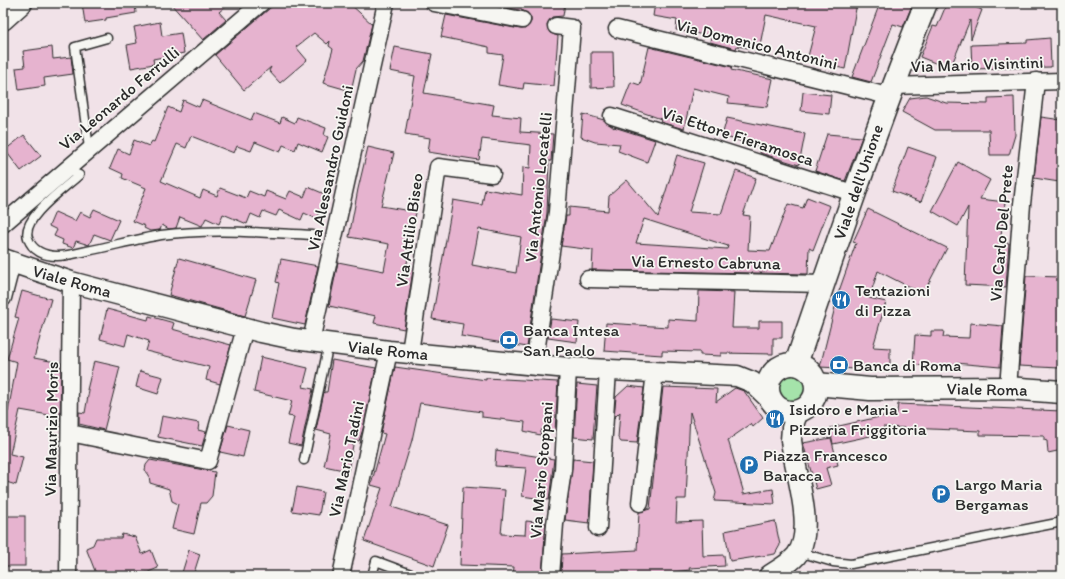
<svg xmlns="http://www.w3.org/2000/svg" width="1065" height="579" viewBox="0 0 1065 579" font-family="Itim,sans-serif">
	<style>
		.green { fill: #a5e3aa; stroke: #68876a }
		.building { fill: #e6b3cf; stroke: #2b2b2b; fill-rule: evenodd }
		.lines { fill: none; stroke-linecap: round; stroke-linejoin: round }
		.service-casing { stroke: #2b2b2b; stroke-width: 11 }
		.minor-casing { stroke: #2b2b2b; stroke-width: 19 }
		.tertiary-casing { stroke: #2b2b2b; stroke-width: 23 }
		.secondary-casing { stroke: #2b2b2b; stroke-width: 25 }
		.service { stroke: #f6f6f2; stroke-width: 8 }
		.minor { stroke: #f6f6f2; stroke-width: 16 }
		.tertiary { stroke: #f6f6f2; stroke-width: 20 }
		.secondary { stroke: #f6f6f2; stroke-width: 22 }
		.labels { text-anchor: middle; stroke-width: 3.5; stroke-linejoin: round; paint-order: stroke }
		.street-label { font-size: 17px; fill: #2b2b2b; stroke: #f6f6f2 }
		.poi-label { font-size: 17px; fill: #2b2b2b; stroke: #f6f6f2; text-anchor: start }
	</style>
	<rect width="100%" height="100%" fill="#f1e2e8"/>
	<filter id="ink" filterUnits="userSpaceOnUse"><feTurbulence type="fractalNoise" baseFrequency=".025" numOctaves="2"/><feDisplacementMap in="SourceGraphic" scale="8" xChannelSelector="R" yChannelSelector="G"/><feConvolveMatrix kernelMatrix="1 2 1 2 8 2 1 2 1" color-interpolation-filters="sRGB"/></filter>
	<g filter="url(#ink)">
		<circle class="green" cx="792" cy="387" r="14"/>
		<g class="building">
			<path d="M82,3H135L136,13L106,18V20L85,23Z"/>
			<path d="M170,3H230L219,12L226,20L203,40Z"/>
			<path d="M276,3H349L372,24L363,61L356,69L351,91L323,83L333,49L329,46L330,41L327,44L314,33L296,47L307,60L280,83L269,71L271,67L244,90L215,55Z"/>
			<path d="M484,3H565L563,16L552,17L547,24L550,33L558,36L554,86L524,83L523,89L498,85L503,55L489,53V47L441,37L446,15L520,29H525L531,22V17L524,11Z"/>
			<path d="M655,3H857L845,69L807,60L816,26L766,15L759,50L737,46L736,49L710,42L711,36L676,30L677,20L653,16Z"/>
			<path d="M880,3H913L903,27L893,24L871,82L852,77Z"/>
			<path d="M947,3H965L982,10L971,39L970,20L950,69L920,57L933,26L937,27Z"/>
			<path d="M160,22L162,36L181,33L184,53L153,59L154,64L131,68L127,45L137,43L134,27Z"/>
			<path d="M1050,38L1051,67L972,69L971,45L1027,43V40Z"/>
			<path d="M52,47L53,59L71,57L73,74L44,78L45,86L19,90L16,68L25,67L23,51Z"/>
			<path d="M395,47L432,54L424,93L494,105L492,115L521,118L520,132L553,134L551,161H549L547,213L527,347L461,336L463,324L432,319L453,200L482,205L485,189L522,195L523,167L530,168L531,145L482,139L479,160L428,152L430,138L405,134L415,76L390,71ZM479,229L521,237L516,273L472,265Z"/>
			<path d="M649,47L732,67L731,70L773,79L767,107L728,103L729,97L693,88L684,129L660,122L661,119L622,105L631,82L640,85Z"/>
			<path d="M591,52H613L614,87L591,88Z"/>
			<path d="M803,92L831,95L829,114L801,111Z"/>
			<path d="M926,96L946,103L988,104V98L1014,97L1015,135L1009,155H990L989,130H935L902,112L910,98Z"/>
			<path d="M183,100L199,107L202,100L251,120L254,113L280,123L282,117L295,123L297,117L326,128L324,135L328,137L322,152L298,142L295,150L283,145L280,152L255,142L251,151L237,146L234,153L191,136L186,148L177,144L161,181L200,198L203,190L217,196L220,188L246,198L249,191L264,197L266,191L286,199L290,191L304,197L308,187L327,195L317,219L304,213L301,220L279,210L276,216L263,211L260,218L251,214L247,224L223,214L219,224L206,218L202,226L180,217L176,228L169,229L162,225L160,230L150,231L144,228L145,226L133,221L146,188L122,178L123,174L110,168L118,149L129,154L134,140L149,146L152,141L154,142L168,107L179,112Z"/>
			<path d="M583,114L604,120L614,128V127L655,140L647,162L618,151L620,144L595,142L581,137Z"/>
			<path d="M1041,117L1062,120V162L1059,182L1034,178Z"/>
			<path d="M727,118L805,134L799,165L760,153L761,147L722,136Z"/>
			<path d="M827,134L862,137L845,181L815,171Z"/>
			<path d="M24,135L41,156L21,171L5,150Z"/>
			<path d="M368,147L394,153L381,206L416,212L406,269L413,270L404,329L374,323L376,316L329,306L338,262L384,271L389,244L349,237L358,189Z"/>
			<path d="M908,147L937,157L921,202L892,191Z"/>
			<path d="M677,155L704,163L689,212L721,214L736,171L756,178L743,215L750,216L748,250L770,251L788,204L803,208L807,197L830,206L813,250L809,248L808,274L592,270L593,250L561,246L566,216H569V207L608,211L609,196L627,180L658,217ZM644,219L728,246L727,249L636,243Z"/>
			<path d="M958,162L990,180L980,199L1005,202L1000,243H1009L1006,287L965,285L968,207L958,226L932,211Z"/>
			<path d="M94,209L119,220L110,240L94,234L89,245L76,241L73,248L62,244L63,240L54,236L57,230L49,226L55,212L75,221L80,212L90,217Z"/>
			<path d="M868,209L947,248L923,294L878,271L869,298L886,302L873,347L890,348V371L820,367L839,291L856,243L853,242Z"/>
			<path d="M179,258L256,280L245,316L169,295Z"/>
			<path d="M281,259L318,266L305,325L272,318L279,283L276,282Z"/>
			<path d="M1026,276L1062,277L1059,368L1019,366Z"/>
			<path d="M22,291L51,299L34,358L61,363L60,421L49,419V415L20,410L10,454L23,457L16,485L3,481V410L8,412L17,362L7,359L19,318L15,317Z"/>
			<path d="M699,291L734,292L732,328H759V321H782V338H773V354L721,353V356L700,355V352L662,351V355L604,351L606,323L668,327V319L698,321Z"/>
			<path d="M107,309L148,320L149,316L174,323L172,329L231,345L220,384L206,380L209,367L146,351L149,341L128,334L125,346L100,339Z"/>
			<path d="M551,319L579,322L577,342L548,338Z"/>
			<path d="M970,323L1003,326L1000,367L955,363V367L913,365L915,335L931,336V331H944L943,337L969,338Z"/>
			<path d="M261,357L308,368L303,387L313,389L301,446L288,443L294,417L288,416L292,401L254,392Z"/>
			<path d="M332,360L376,368L363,429L359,441L354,440L348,471L324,466L331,434L316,430L324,392H327Z"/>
			<path d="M94,361L120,367L104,430L79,424V412L85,413L89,390H87Z"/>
			<path d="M395,367L486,380V378L558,382L555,431L542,429L540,435L524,431L525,422L482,417V412L420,403L412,440L392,507L448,525L434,566L364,541L382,488L371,485L385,434L381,433Z"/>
			<path d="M140,371L163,377L158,394L136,387Z"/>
			<path d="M577,384L597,386L593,439L574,437Z"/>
			<path d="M628,386L644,388L637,443L621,442L618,438L620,412L614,418L616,397Z"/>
			<path d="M663,387L717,389L716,402L735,388L744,391L763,418L753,427L751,424L728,440L743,490V494L773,489L775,504L714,501L716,493L690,412L686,499H677L676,522L702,521L703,556L724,555L725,566L689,568L690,570L673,572V576H561L562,554L637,550L639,512L650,509Z"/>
			<path d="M898,404L1062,411V450L1048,453L1047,441L1044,440V436L980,435V431L883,427L884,433L833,444L830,428L897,413Z"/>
			<path d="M162,416L199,423L198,430L206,432L202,446L158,437Z"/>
			<path d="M228,425L249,430L243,457L220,452Z"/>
			<path d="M831,438L838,465L826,468L831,485L816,489L803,443Z"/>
			<path d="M496,450L554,459L549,500L522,496L526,468L495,466Z"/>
			<path d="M573,459L593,461L589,523L565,520Z"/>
			<path d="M150,460L215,472L212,496L206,503H201L194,534L172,529L178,504L172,501L169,489L150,483L149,475L145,470L146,465Z"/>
			<path d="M297,487L323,492L319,515L292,511Z"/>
			<path d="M463,487L505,490L501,534L525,535L526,521L546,523L542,576H513L514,567L460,565Z"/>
			<rect x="3" y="516" width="22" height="50"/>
			<path d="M775,521L780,545L775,554L730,561L725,531Z"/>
			<path d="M122,534L135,537L142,554L151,550L158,568L139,576H129L128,572L118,576H97L86,548L93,545L96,538H121Z"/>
			<path d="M189,550L200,554L193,576H181Z"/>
		</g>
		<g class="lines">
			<defs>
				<g id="service">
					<path d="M89,148L75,47L107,38"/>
					<path d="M65,169L79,175C65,188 21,218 28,238C32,251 45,256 57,256C67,256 77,253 87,251C112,246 137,239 161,235C212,228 263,233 313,235"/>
					<path d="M304,460L329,343"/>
					<path d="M799,552L833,562L851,564L1062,522"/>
					<path d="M372,576L376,561L416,576"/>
				</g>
				<g id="minor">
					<path d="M434,3L522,20"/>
					<path d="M617,29L888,96"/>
					<path d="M892,86L1062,81"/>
					<path d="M612,116L853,193"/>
					<path d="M3,224L261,3"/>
					<path d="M588,279L823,284"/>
					<path d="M3,298L12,263"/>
					<path d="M311,341L386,3"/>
					<path d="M410,352L438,167L492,174"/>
					<path d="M534,365L557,212L572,28L556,26"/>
					<path d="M1008,388L1022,204L1036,81"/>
					<path d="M70,433L208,461L245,328"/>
					<path d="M640,503L655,372"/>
					<path d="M598,528L608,370"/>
					<path d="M68,576L71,282"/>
					<path d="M341,576L389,351"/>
					<path d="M551,576L555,524L563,470L568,368"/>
				</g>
				<g id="tertiary">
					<path d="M3,20L22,3"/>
					<path d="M3,259L71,282L261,332L294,339L389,351L568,368L737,376L752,382L773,402"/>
					<path d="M769,576C778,570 789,564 796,556C817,531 794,469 791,440L792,428L798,411"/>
				</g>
				<g id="secondary">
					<path d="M796,364C837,243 878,122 926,3"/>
					<circle cx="792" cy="388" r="24"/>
					<path d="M816,384L870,389L1008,388L1062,392"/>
				</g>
			</defs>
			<use href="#service" class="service-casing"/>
			<use href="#minor" class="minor-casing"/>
			<use href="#tertiary" class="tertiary-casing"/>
			<use href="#secondary" class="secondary-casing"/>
			<use href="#service" class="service"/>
			<use href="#minor" class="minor"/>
			<use href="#tertiary" class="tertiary"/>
			<use href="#secondary" class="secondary"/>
		</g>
	</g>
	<defs>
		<symbol id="restaurant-disc" viewBox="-11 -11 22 22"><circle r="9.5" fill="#1f6fb2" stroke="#f6f6f2"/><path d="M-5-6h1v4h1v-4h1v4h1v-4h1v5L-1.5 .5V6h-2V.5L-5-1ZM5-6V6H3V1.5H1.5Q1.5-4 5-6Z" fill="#fff"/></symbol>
		<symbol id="bank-disc" viewBox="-11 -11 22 22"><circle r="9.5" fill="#1f6fb2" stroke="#f6f6f2"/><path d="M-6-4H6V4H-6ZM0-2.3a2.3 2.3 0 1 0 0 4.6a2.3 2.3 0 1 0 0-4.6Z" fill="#fff"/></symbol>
		<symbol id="parking-disc" viewBox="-11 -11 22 22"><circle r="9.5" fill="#1f6fb2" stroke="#f6f6f2"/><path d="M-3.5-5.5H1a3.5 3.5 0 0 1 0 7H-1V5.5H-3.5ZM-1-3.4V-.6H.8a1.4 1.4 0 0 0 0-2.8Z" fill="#fff"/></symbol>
	</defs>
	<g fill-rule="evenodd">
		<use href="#restaurant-disc" x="830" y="289" width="22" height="22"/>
		<use href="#bank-disc" x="498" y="329" width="22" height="22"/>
		<use href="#bank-disc" x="828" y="354" width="22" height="22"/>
		<use href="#restaurant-disc" x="764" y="408" width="22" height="22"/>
		<use href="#parking-disc" x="738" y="454" width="22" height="22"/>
		<use href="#parking-disc" x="930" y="483" width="22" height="22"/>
	</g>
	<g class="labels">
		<g class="street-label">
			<text transform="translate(757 44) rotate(14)" y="6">Via Domenico Antonini</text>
			<text transform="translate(977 64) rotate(-2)" y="6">Via Mario Visintini</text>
			<text transform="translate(119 98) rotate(-40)" y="6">Via Leonardo Ferrulli</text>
			<text transform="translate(738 136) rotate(18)" y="6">Via Ettore Fieramosca</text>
			<text transform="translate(330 168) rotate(-78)" y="6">Via Alessandro Guidoni</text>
			<text transform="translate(858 182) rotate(-71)" y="6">Viale dell'Unione</text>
			<text transform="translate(538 187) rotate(-84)" y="6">Via Antonio Locatelli</text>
			<text transform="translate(409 230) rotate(-82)" y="6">Via Attilio Biseo</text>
			<text transform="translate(1001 233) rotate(-85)" y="6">Via Carlo Del Prete</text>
			<text transform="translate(706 262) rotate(1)" y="6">Via Ernesto Cabruna</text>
			<text transform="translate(72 281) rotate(16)" y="6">Viale Roma</text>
			<text transform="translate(388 350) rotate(6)" y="6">Viale Roma</text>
			<text transform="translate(987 389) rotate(1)" y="6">Viale Roma</text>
			<text transform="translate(51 429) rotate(-89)" y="6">Via Maurizio Moris</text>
			<text transform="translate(346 459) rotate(-78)" y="6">Via Mario Tadini</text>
			<text transform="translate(541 470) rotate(-85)" y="6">Via Mario Stoppani</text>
		</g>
		<g class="poi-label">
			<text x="855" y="296">Tentazioni<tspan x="855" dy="20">di Pizza</tspan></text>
			<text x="523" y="336">Banca Intesa<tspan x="523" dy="20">San Paolo</tspan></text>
			<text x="853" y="371">Banca di Roma</text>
			<text x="789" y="415">Isidoro e Maria -<tspan x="789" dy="20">Pizzeria Friggitoria</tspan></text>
			<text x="763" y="461">Piazza Francesco<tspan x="763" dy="20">Baracca</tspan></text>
			<text x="955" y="490">Largo Maria<tspan x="955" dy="20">Bergamas</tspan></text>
		</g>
	</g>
	<rect width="1065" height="579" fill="none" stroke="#f6f6f2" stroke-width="16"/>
	<rect x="8" y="8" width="1049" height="563" fill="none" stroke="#2b2b2b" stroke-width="1.5" filter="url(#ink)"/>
</svg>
